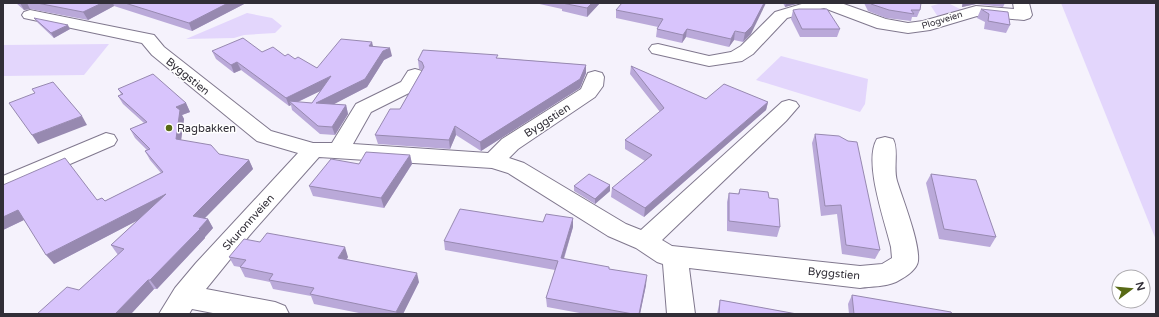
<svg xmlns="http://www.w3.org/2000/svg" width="1159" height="317" viewBox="0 0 1159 317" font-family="'Varela Round',sans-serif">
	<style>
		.green { fill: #e3d6fc }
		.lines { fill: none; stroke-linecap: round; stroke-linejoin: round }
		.street-casing { stroke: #80788e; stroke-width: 2 }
		.street { fill: #fff; fill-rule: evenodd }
		.wall { fill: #baa9d9; fill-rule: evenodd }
		.shaded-wall { fill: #9789b0 }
		.building { fill: #d8c4fc; stroke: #9789b0 }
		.poi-dot { fill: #586a15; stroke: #fff; stroke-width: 1.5 }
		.labels { text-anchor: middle; stroke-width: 3; stroke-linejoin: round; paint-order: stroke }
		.far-street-label { font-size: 9px; fill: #312e37; stroke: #fff }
		.street-label { font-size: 11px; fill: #312e37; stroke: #fff }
		.poi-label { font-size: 11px; fill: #312e37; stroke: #fff; text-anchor: start }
	</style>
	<rect width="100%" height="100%" fill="#f5f2fc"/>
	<g class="green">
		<path d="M942,3H948L962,10L938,17L931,6Z"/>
		<path d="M1061,3H1156V240Z"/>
		<path d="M247,13L272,18L282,26L275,33L244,35L234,38L186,39Z"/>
		<path d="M109,44L84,75L3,76V45Z"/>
		<path d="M781,56L868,79L865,104L860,112L756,80Z"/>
	</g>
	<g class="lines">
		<defs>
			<g id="street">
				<path d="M805,3H841L886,19L908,23L923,21L976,6L1014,9L1013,3H1029L1032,15L1030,18L1024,20L977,16L930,30L908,33L877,28L824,8L787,18L753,54L742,61L709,66L652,53L649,49L652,45L658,44L709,56L731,52L741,46L775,12Z"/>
				<path d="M30,10L154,35L164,47L271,131L313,143H332L356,104L401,82L408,71L415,69L422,71L424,75L415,90L371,112L353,144L488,153L502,139L581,89L588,73L595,71L602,73L604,77L603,86L595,97L518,149L509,158L524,163L626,224L641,230L782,102L789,100L796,102L799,106L786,121L662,240L672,246L860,266L882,264L892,258L891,247C885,221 863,162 877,139L885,137L893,139C899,149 893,168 897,181C903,200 920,243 918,261C917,270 904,278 896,282C885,287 872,286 860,288L689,268L695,314H667L663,264L657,262L636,248L608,236L508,173L492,168L319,157L249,236L206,289L275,302L285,306L289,314H218L192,309L189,314H159L175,288L196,263L298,153L257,141L152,55L142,43L24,18L22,15L24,12Z"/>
				<path d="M106,133L114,135L117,140L114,145L3,193V176Z"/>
			</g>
		</defs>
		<use href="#street" class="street-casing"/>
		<use href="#street" class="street"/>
	</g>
	<g class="wall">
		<path d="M16,3H246L192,31L114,6L88,20L30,9L24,10Z"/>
		<path d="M535,3H600L587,17L562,11V9Z"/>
		<path d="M783,3H800L785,7Z"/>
		<path d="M864,3H921L920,10L917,17H912L911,21L886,18L868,11Z"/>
		<path d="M962,3H1005L1003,7L976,4L962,7Z"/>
		<path d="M981,9L1010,25L1006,33L984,29L985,22L977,18Z"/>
		<path d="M616,10L751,34L743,42L734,40L729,47L686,37L682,43L656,37L657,29L658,27L616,18Z"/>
		<path d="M793,10L840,29L837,37H800L791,19Z"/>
		<path d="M34,18L70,29L54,38L37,22Z"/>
		<path d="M373,46L392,56L384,60L367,87L333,104L346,105L348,114L335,135L320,134L292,110L291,105L289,106L241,70L234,73L216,59L212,51L262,52L285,56L295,59L317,68ZM320,91L312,103L298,102Z"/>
		<path d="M498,58L586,65V73L580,88L481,151L456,135L450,149L378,144L375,135L400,109L422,70L419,69L418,60Z"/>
		<path d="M631,66L706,99L768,102L766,110L644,217L611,197L612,188L645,161L625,149V140L660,112L630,74Z"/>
		<path d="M118,89L186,103L190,112L182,115L184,119L181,140L219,154L249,160L253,169L205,218L208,219L213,228L205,237V238L157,289H154L131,314H37L79,290L118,255L111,245L138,220L54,264L24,220L3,230V185L105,201L161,173L150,160L145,151L147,150L135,138L130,129L144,123L123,104L118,96L121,94Z"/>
		<path d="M815,134L880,250L875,259L842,254L837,214L821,216L812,143Z"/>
		<path d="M410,155L412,164L384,208L313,196L309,186L359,164Z"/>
		<path d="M931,174L996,237L990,247L939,239L926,183Z"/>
		<path d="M610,185V191L595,204L574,191V186Z"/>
		<path d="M740,189L769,198L780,227L777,237L727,231V202L729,193L738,194Z"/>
		<path d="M573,227L564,259L609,269L646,285L640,314H585L547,307L546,298L555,270L445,250L444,241Z"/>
		<path d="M260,242L348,257L347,259L419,282L403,314H364L314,304L311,296L273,289L270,282L245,277L240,267L234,266L229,257Z"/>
		<path d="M852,295L952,314H849L848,304Z"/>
		<path d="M720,300L797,314H717Z"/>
	</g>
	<g class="shaded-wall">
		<path d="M20,3H27L30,9L24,10Z"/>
		<path d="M102,3H113L114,6L88,20L83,12Z"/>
		<path d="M228,3H246L192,31L189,23Z"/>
		<path d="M592,3H600L587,17V8Z"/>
		<path d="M764,3H766L751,34L743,42L745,33Z"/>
		<path d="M786,3H800L785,7Z"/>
		<path d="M963,3H977L976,4L962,7Z"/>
		<path d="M68,25L70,29L54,38L51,33Z"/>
		<path d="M687,29L686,37L682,43L683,35Z"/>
		<path d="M735,31L734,40L729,47L731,39Z"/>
		<path d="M372,42L374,50L369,46Z"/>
		<path d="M390,48L392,56L384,60L367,87L319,112L316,103L383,51Z"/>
		<path d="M237,62L241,70L234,73L231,65Z"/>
		<path d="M586,65V73L580,88L481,151L480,142Z"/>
		<path d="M331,76L333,85L293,104L289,101L291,105L289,106L286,98Z"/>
		<path d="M768,102L766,110L644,217L645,208Z"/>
		<path d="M186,103L190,112L182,115L184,119L180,148L176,139V107Z"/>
		<path d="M346,105L348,114L335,135L332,127Z"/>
		<path d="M82,116L87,125L38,144L32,135Z"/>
		<path d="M455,126L456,135L450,149L449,140Z"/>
		<path d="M410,155L412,164L384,208L381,198Z"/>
		<path d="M249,160L253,169L198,225L193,216Z"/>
		<path d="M610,185V191L595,204V199Z"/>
		<path d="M166,194L171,203L54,264L46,255Z"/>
		<path d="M18,210L26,219L3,230V217Z"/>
		<path d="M573,218V227L561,267V258Z"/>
		<path d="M208,219L213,228L205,237V238L157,289L150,280Z"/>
		<path d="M345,247L348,257L342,267L338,258Z"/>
		<path d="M417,273L419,282L403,314H397L396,312Z"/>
		<path d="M647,275L646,285L640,314H639Z"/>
		<path d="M148,280L154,289L131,314H115Z"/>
	</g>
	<g class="building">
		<path d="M37,3H102L83,12Z"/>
		<path d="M125,3H228L189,23Z"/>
		<path d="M562,3H592L587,8Z"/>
		<path d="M622,3H764L752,26L745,33L735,31L731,39L687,29L683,35L657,29L663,19L616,10Z"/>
		<path d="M870,3H921L920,10H911L914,14L889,10L871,4Z"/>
		<path d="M799,9H827L840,29H802L793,10Z"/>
		<path d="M981,9L1008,12L1010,25L988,21L989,14Z"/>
		<path d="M34,18L68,25L51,33Z"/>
		<path d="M243,38L262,52L273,47L285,56L288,54L295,59L298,57L317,68L341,39L372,42L369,46L390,48L383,51L365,79L316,103L346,105L332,127L318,126L289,101L312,103L331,76L286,98L237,62L231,65L212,51Z"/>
		<path d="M423,50L498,55L496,58L586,65L580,79L480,142L455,126L449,140L375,135L390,109H400L424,67L422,62L418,60Z"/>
		<path d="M631,66L706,99L724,84L768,102L645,208L612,188L652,155L625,140L664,108Z"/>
		<path d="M153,74L186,103L176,107L180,110L176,139L211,145L219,154L249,160L193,216L208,219L199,229H200L150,280H148L115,314H37L67,287L79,290L124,249L111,245L166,194L46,255L18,210L3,217V185L65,158L97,200L102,198L105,201L163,172L145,151L150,149L130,129L147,122L118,96L123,94L118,89Z"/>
		<path d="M53,82L82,116L32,135L9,103L35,93L32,89Z"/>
		<path d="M815,134L839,136L848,141L857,142L880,250L846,245L841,205L825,206Z"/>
		<path d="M366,152L410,155L381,198L309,186L331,159L359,164Z"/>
		<path d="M589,174L610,185L595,199L574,186Z"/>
		<path d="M931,174L976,180L996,237L944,229Z"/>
		<path d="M740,189L768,192L769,198L778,199L780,227L729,221V193L739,194Z"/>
		<path d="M460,209L543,222L546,214L573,218L561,258L609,267V269L647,275L639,314H633L546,298L558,261L444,241Z"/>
		<path d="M267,233L345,247L338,258L417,273L396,312L310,294L314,288L269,280L273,274L240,267L246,260L229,257L244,239L260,242Z"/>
		<path d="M852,295L951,312L952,314H854Z"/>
		<path d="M720,300L797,314H719Z"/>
	</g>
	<circle class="poi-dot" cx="169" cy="128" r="4"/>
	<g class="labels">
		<g class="far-street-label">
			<text transform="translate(942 20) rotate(-17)" y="3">Plogveien</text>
		</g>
		<g class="street-label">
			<text transform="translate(188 76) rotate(39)" y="4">Byggstien</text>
			<text transform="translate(547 120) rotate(-33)" y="4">Byggstien</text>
			<text transform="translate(248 222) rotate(-48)" y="4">Skuronnveien</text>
			<text transform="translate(834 273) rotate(5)" y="4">Byggstien</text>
		</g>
		<g class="poi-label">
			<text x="177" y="132">Ragbakken</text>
		</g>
	</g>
	<rect width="1159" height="317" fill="none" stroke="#312e37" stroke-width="8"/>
	<g transform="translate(1131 289) rotate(74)"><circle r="19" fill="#ffffff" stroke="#adabaf"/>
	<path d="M0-3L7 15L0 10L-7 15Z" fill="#586a15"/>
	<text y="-6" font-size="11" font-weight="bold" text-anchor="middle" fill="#312e37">N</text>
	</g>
</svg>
